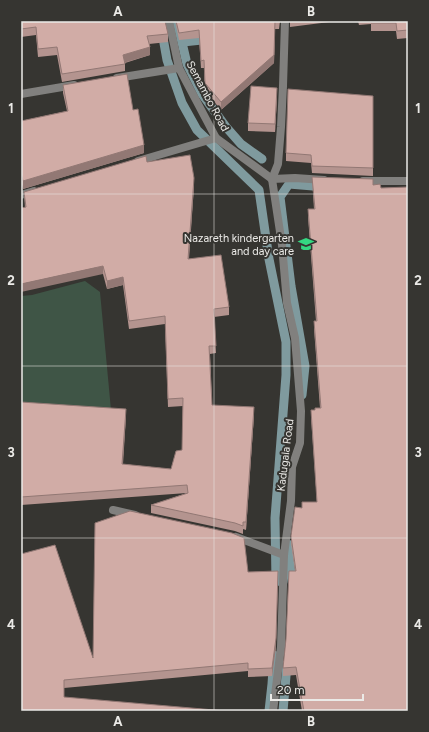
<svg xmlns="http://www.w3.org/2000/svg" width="429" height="732" viewBox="0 0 429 732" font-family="Figtree,sans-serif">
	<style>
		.green { fill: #3f5546 }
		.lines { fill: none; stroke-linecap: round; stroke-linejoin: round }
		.stream { stroke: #7f9a9e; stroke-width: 9 }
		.street { stroke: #81807e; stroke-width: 8 }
		.wall { fill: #b4948f }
		.shaded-wall { fill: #927874 }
		.building { fill: #d1aca6; stroke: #927874 }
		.grid { fill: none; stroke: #ebeae7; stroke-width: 1; stroke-opacity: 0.55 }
		.labels { text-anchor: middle; stroke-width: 4; stroke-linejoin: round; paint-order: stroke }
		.street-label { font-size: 11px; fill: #ebeae7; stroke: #363531 }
		.poi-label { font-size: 11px; fill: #ebeae7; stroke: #363531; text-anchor: end }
		.neatline { fill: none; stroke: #ebeae7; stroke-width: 1.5 }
		.grid-label { font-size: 13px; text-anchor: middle; font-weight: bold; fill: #ebeae7 }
	</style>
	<rect width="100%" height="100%" fill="#363531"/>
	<path class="green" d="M85,281L100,292L111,410L21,416V296L32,295Z"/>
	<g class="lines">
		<g class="stream">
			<path d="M160,21L167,60L182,103L197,130L259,190L269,259L286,342V375L275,518L276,582"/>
			<path d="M177,21L187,64L202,94L226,127L241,144L262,159"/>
			<path d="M183,42L211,39"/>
			<path d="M302,395L305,366L291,286L280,197L289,184L325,187"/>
			<path d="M287,543L292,582"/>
			<path d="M269,711L272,684L274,655"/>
			<path d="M283,711L287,664"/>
		</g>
		<g class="street">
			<path d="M169,21L179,68L216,138L272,179"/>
			<path d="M117,78L179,68"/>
			<path d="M21,94L74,85"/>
			<path d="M138,161L216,138"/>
			<path d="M272,179L295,178L324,180"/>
			<path d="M363,181H408"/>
			<path d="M21,195L34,191"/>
			<path d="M113,510L135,515"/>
			<path d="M236,537L284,555"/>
			<path d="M273,711L281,647L284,555L291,501L292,467L300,443L301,411L295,338L287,303L282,245L272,179L278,164L281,127L283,86L285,21"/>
		</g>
	</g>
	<g class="wall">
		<path d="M21,21L168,34V42L149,44L150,55L125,63V71L62,82L57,55L38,57L36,35L21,37Z"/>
		<path d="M175,21H280L279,29H275L274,63L221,110L205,91L204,68H201L199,38L179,40Z"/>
		<path d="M290,21H337L290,27Z"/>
		<path d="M358,21H408V38L397,39L396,31H371V24L359,25Z"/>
		<path d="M63,85L133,110L144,153L23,189L21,180V121L67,111L63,93Z"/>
		<path d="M277,96L275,132L248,131V123Z"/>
		<path d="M373,96V176L312,173L311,163L286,161V153Z"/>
		<path d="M147,162L194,186L189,259L229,307V315L214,317L216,353L210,354L212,405L254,415L246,530L243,529V534L235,531L151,513V505L187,493L21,505V402L126,416L123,464L171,469L182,450L183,406L168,407L165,324L129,329L123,285L107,289L103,274L25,208L24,192Z"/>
		<path d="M312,177L373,185L408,711H302L296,675L283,676V668L295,571L291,544V536L302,508L317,502L311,417V410H315L320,408L314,329V321H316L308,217V209H314Z"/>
		<path d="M248,572L276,647L272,676L248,677V671L64,688V697L21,711L93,658Z"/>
	</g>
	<g class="shaded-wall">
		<path d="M275,21L274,63L221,110V102Z"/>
		<path d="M150,47V55L123,63V55Z"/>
		<path d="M277,88V96L275,132V124Z"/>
		<path d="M144,145V153L23,189V181Z"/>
		<path d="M194,178V186L188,267V259Z"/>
		<path d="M103,266V274L21,292V284Z"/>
		<path d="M123,277V285L107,289V281Z"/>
		<path d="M254,407V415L246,530V522Z"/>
		<path d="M126,409V416L122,472V464Z"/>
		<path d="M278,579L276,647L272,676V668Z"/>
	</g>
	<g class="building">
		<path d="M21,21H165L168,34L147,36L150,47L123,55L125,64L62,74L57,47L38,49L36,27L21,29Z"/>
		<path d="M176,21H278H275L274,55L221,102L205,83L204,60L201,61L199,30L179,33Z"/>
		<path d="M371,21H408V30L397,31L396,23H371Z"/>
		<path d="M127,74L133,110L138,109L144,145L23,181L21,173V121L68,111L63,85Z"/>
		<path d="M251,86L277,88L275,124L248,123Z"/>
		<path d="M288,89L373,96V168L312,166L311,155L286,153Z"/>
		<path d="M190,155L194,178L188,259L221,255L229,307L214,309L216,346H209L212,405L254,407L246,522H243V526L235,523L151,505L188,493L187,485L21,497V402L126,409L122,464L171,469L176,451L182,450L183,398L168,399L165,316L129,321L123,277L107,281L103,266L21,284V208L26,207L24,192L146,156L147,162Z"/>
		<path d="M312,177L373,179V185L380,184L381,188L408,187V711H304L296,667L283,668L286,639L289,571H296L291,536L295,507L302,508V502H317L311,410H315V408H321L314,321H317L308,209H315Z"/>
		<path d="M130,511L232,533L244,538L248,572L278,571L276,638L272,668L248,669V663L64,680V697L226,711H21V554L55,545L93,658L95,523Z"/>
	</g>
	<path class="grid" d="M214,21V711M21,194H408M21,366H408M21,538H408"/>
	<defs>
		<symbol id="school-bare" viewBox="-9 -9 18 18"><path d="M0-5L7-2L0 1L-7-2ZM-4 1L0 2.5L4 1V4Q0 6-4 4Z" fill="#34d881" stroke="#363531" stroke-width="2.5" paint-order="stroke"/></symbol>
	</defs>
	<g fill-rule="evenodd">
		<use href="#school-bare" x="295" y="233" width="22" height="22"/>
	</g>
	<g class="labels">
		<g class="street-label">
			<text transform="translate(208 96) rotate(62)" y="4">Semambo Road</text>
			<text transform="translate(285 455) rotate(-83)" y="4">Kadugala Road</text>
		</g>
		<g class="poi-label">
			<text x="294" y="242">Nazareth kindergarten<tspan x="294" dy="13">and day care</tspan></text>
		</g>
	</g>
	<rect width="429" height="732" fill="none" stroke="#363531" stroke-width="44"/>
	<path d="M271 694v6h92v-6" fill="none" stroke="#ebeae7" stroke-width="2"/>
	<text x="277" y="694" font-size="12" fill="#ebeae7" stroke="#363531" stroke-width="3" paint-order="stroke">20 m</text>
	<rect x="22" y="22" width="385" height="688" class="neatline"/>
	<g class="grid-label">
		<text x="118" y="16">A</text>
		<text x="311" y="16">B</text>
		<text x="11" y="113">1</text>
		<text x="418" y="113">1</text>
		<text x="11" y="285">2</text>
		<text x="418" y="285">2</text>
		<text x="11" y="457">3</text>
		<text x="418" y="457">3</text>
		<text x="11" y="629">4</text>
		<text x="418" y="629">4</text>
		<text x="118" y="726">A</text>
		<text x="311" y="726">B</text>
	</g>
</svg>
